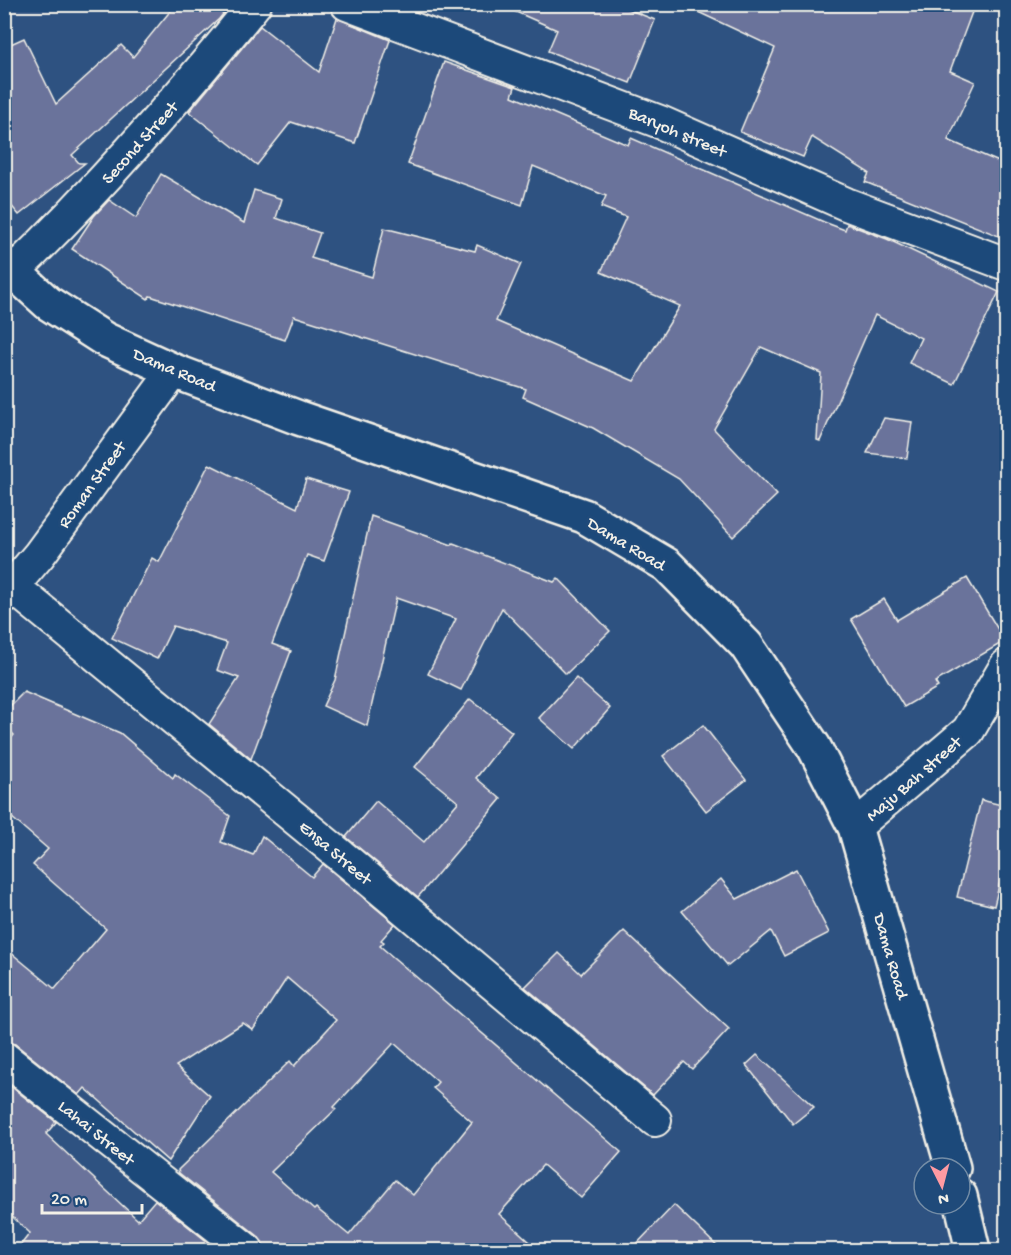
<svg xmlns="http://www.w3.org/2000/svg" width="1011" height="1255" viewBox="0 0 1011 1255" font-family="'Gochi Hand',sans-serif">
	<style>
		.building { fill: #6b739b; stroke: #f4f1e8; stroke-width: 1.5; fill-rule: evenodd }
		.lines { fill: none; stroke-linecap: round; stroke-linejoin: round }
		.minor-casing { stroke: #f4f1e8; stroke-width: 36 }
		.trunk-casing { stroke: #f4f1e8; stroke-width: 38 }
		.minor { stroke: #1f4a7a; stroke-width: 32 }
		.trunk { stroke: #1f4a7a; stroke-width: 33 }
		.labels { text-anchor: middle; stroke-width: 6; stroke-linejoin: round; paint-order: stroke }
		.street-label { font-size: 18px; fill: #f4f1e8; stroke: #1f4a7a }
	</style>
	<rect width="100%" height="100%" fill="#2e5281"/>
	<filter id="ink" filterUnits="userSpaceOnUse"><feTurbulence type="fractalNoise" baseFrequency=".0167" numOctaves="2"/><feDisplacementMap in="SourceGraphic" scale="12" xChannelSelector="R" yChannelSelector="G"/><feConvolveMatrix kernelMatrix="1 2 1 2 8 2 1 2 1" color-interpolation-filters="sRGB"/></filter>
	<g filter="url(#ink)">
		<g class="building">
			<path d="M176,4H231L219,19L72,155L79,163H85L19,215L4,197V47L24,38L56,104L121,45L133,57Z"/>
			<path d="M498,4H615L655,20L630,83L548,51L557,30Z"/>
			<path d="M681,4H975L950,71L975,82L948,140L1006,165V239L865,182L869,173L812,137L803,157L740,132L775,48Z"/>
			<path d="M337,18L390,40L355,143L291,122L257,165L189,112L260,26L319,72Z"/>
			<path d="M444,62L515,87L512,96L628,145L631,138L824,222L845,230L847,224L887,239L999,292L954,384L909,363L921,338L875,315L820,441L817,440L821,373L761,347L714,429L777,495L733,537L679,479L593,428L523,397L526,389L294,316L285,340L150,296L148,299L72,249L94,216L109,200L136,218L161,174L244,223L254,190L282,199L276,218L320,233L311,258L372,277L384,228L475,251L477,245L521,264L496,321L634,381L680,306L601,272L626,217L601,207L606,196L533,166L522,205L408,164Z"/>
			<path d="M884,418L912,422L907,458L867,453Z"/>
			<path d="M209,464L297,508L306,479L349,492L324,561L307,555L272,644L291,651L251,759L209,724L239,678L217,670L227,643L173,626L157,659L112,638L152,558L159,562Z"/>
			<path d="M371,516L452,545L453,543L554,582L558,578L610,631L566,674L502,608L461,690L428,674L456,619L396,598L367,726L323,706L335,680Z"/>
			<path d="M967,578L1005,641L935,682L938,687L904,707L851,619L884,599L897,620Z"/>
			<path d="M576,678L610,708L574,749L539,718Z"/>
			<path d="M24,692L120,733L173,778L175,774L230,816L221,842L253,855L262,836L312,877L323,864L395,924L381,940L384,942L380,946L621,1152L581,1198L543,1165L499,1214L540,1251H265L258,1236L179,1173L178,1170L290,1061L294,1066L336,1020L287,978L253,1030L243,1023L176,1066L210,1096L168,1161L85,1088L79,1095L15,1044L4,1040V947L55,989L106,929L33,865L48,849L4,811V746L14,735L4,725V712ZM394,1043L438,1082L433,1088L472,1122L413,1195L395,1180L349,1235L316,1208L314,1210L271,1172L336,1109L334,1107Z"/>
			<path d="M470,699L512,732L476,778L501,799L418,897L346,837L376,801L424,842L458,802L415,767Z"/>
			<path d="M703,725L746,780L706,811L663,756Z"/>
			<path d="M981,800L1006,806V857L994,906L957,897Z"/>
			<path d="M796,869L829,933L784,956L771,931L728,966L682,911L721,879L737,899Z"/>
			<path d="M624,931L729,1029L692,1069L684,1062L653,1095L525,987L559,953L581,974Z"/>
			<path d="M757,1055L814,1107L793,1124L746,1065Z"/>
			<path d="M4,1081L56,1122L46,1134L138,1220L155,1200L219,1251H16L30,1233L4,1209Z"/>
			<path d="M674,1205L722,1251H630Z"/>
		</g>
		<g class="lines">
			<defs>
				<g id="minor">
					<path d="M347,4L660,122L846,204L1006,264"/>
					<path d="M13,272C100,188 179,98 255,4"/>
					<path d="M13,587L351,864L655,1120"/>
					<path d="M4,596L39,555L174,371"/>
					<path d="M855,827L968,731L1006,666"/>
					<path d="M4,1058L247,1250"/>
				</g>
				<g id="trunk">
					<path d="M4,263L48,303L104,339L174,371L299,418L584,516L667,565L746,645L814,747L855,827L953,1168"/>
					<path d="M960,1196L973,1250"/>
				</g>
			</defs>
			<use href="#minor" class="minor-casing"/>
			<use href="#trunk" class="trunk-casing"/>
			<use href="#minor" class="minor"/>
			<use href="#trunk" class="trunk"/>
		</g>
	</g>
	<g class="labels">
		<g class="street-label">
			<text transform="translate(678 131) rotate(23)" y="6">Baryoh street</text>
			<text transform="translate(139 142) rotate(-48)" y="6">Second Street</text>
			<text transform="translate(175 369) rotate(23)" y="6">Dama Road</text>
			<text transform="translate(91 484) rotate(-54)" y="6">Roman Street</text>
			<text transform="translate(627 543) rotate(31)" y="6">Dama Road</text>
			<text transform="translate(913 778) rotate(-41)" y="6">Maju Bah street</text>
			<text transform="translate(336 852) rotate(40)" y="6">Ensa Street</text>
			<text transform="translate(892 956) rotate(74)" y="6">Dama Road</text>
			<text transform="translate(97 1132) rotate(39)" y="6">Lahai Street</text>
		</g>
	</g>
	<rect width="1011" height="1255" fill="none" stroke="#1f4a7a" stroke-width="24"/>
	<rect x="12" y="12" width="987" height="1231" fill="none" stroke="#f4f1e8" stroke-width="2" filter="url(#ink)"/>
	<g transform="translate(942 1186) rotate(174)"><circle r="28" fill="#1f4a7a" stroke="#748da6" stroke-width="1.5"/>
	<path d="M0-4.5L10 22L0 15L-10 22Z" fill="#ff9aa2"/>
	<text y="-9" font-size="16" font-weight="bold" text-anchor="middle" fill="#f4f1e8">N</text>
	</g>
	<path d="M42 1204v9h100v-9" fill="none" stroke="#f4f1e8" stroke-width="3"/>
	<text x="51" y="1204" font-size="18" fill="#f4f1e8" stroke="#1f4a7a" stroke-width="4.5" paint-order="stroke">20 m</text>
</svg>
